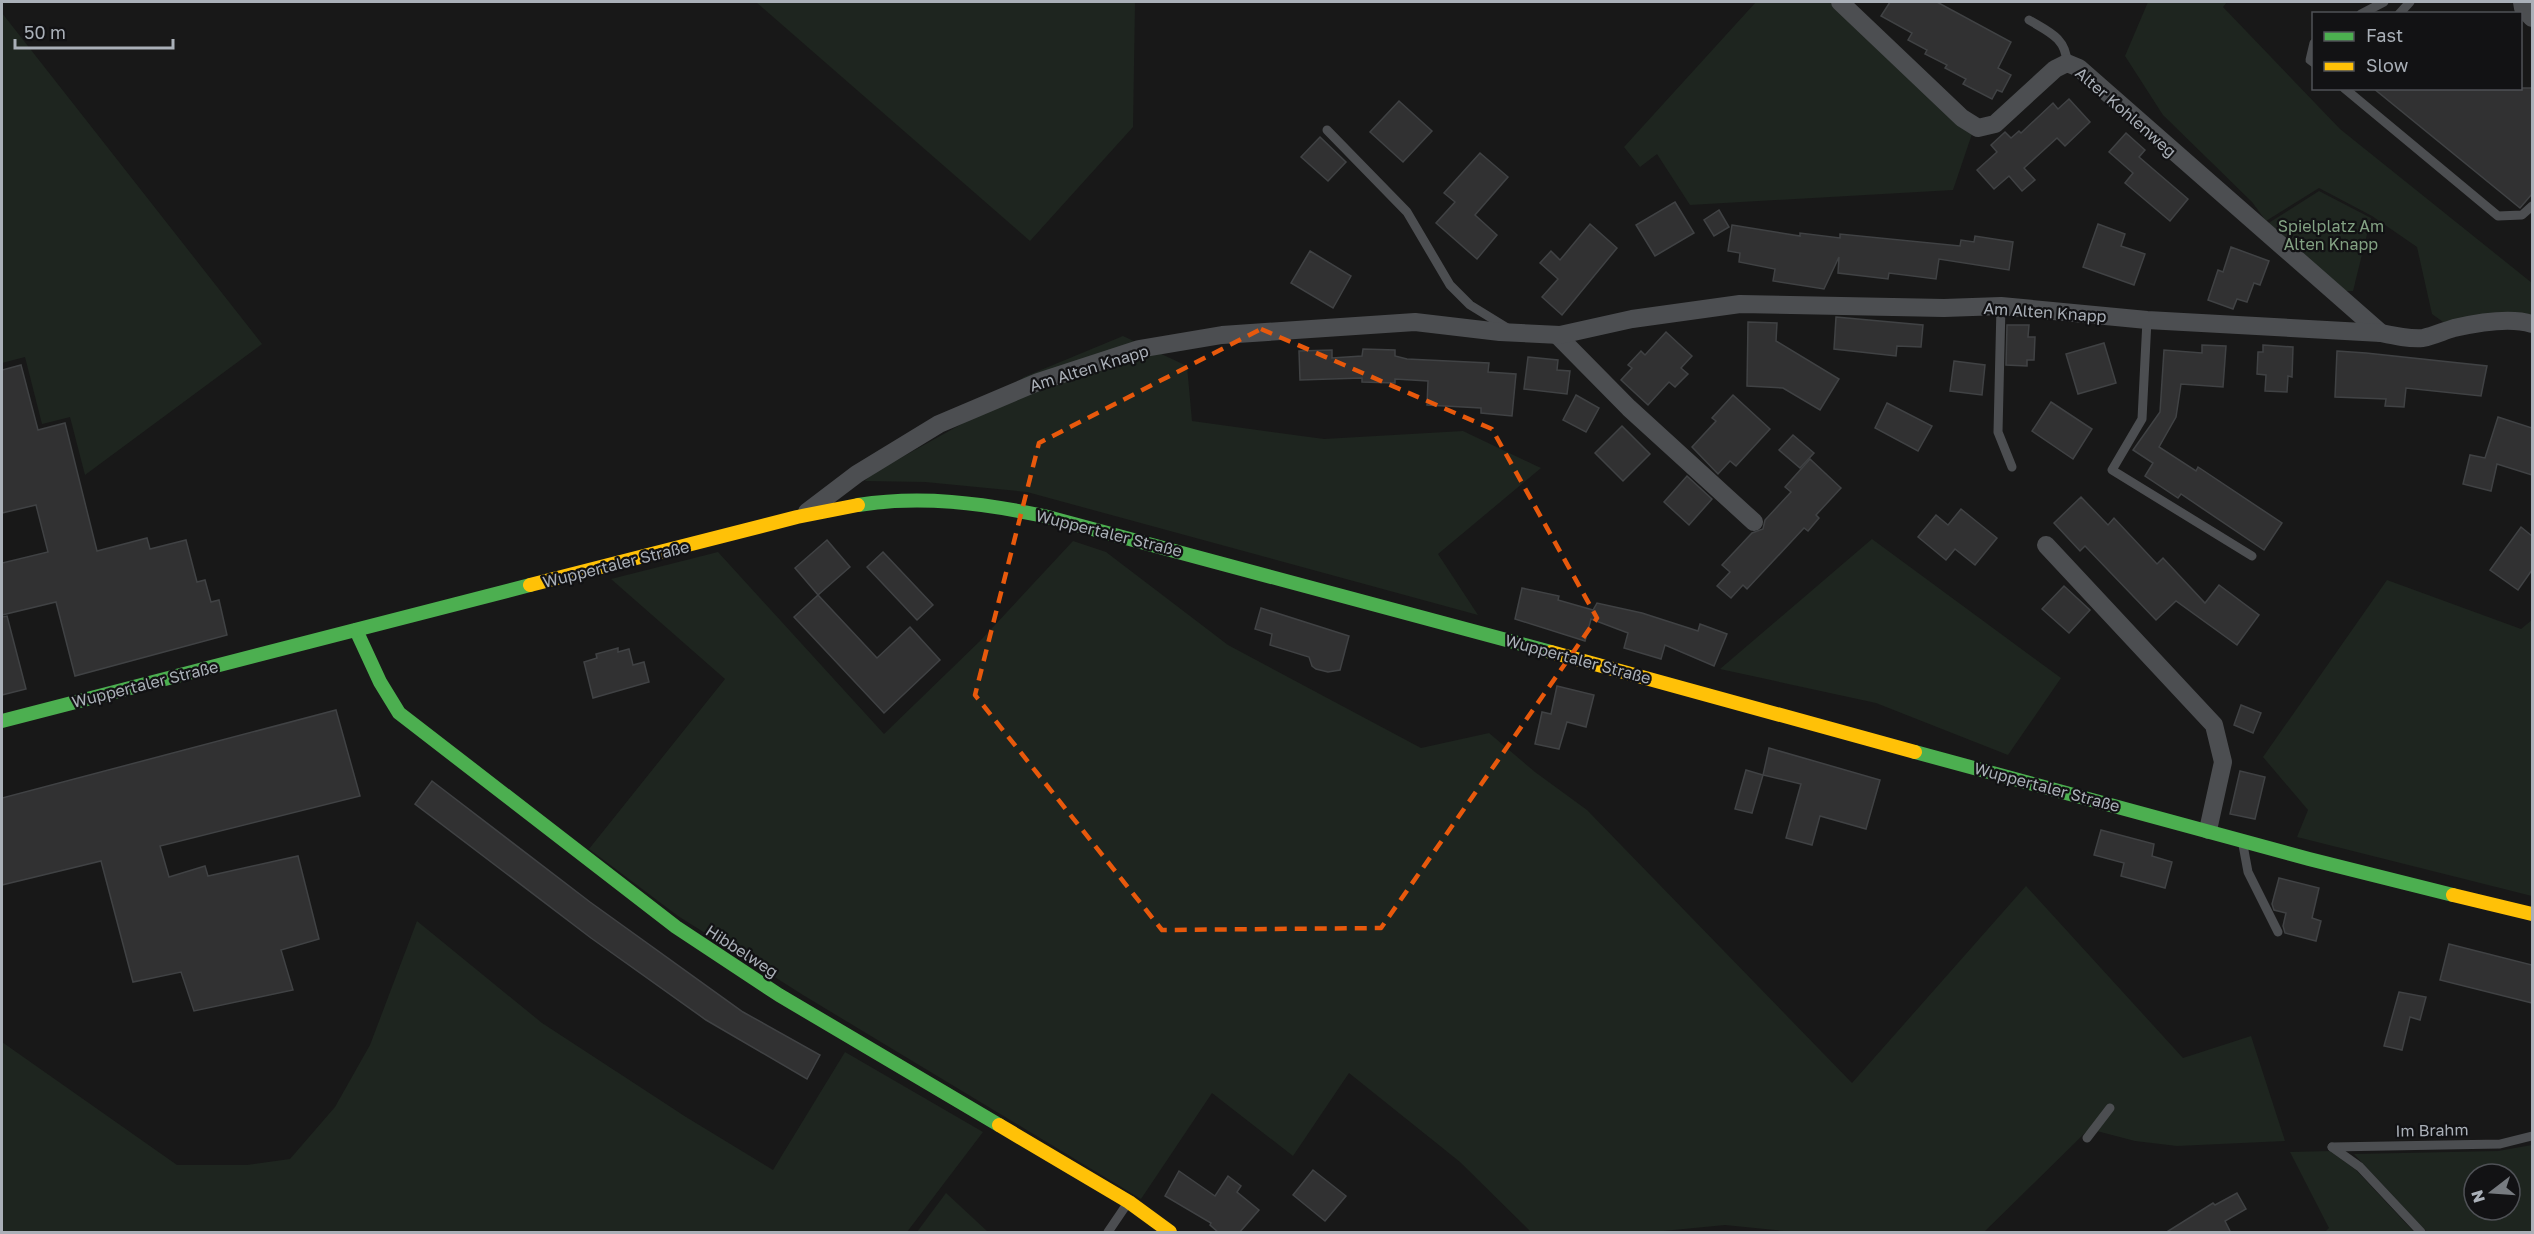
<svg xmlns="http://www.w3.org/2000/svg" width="2534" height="1234" viewBox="0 0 2534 1234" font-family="'Golos Text',sans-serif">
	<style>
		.green { fill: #1e251f; fill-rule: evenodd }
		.building { fill: #313132; stroke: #404244; stroke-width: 1.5 }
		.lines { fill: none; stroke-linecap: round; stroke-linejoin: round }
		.lane { stroke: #4c4e51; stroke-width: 9 }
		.street { stroke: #4c4e51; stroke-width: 18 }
		.fast { stroke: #4caf50; stroke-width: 14 }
		.slow { stroke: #ffc107; stroke-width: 14 }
		.marked { fill: none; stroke: #e8590c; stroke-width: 4.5; stroke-dasharray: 12 8; stroke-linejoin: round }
		.labels { text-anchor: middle; stroke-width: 4.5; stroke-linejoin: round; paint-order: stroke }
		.street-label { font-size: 16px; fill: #aab0b8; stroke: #121214 }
		.park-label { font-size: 16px; fill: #83a283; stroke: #121214 }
	</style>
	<rect width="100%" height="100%" fill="#181818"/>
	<g class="green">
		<path d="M756,2H1135L1133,127L1030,241Z"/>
		<path d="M1756,2H1832L1973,131L1953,190L1690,205L1657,154L1640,167L1624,147Z"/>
		<path d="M2148,2H2227L2223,7L2340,129L2532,283V317L2446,324L2432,314L2417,247L2372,216L2319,188L2266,221L2252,202L2163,115L2125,56Z"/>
		<path d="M2,13L262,344L85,475L70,417L42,424L25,357L2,363Z"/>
		<path d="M2319,191L2371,218L2353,291H2344L2267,224Z"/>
		<path d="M1123,336L1187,366L1192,421L1324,439L1463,431L1541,468L1438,554L1478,615L1027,492L925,482L865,481L870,475L967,421L1024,377Z"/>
		<path d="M1872,539L2061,678L2008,755L1876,703L1720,669Z"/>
		<path d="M1073,541L1106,552L1228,645L1421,748L1489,733L1535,772L1587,810L1852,1083L2026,886L2183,1058L2251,1036L2285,1141L2177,1146L2135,1141L2089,1129L1984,1232H1794L1725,1225L1653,1232H1531L1460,1162L1349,1073L1293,1156L1212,1093L1141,1199L803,995L678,916L589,849L725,679L611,579L718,552L884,734L980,641Z"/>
		<path d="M2387,580L2521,629L2532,620V896L2297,837L2308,810L2263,757Z"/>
		<path d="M417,921L542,1023L686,1117L773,1170L845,1052L983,1132L907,1232H2V1042L177,1165H247L290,1159L335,1107L370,1045Z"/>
		<path d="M2532,1145V1232H2427L2354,1154L2498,1151ZM2474,1174H2510V1210H2474Z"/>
		<path d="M2330,1151L2356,1170L2414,1232H2325L2329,1228L2290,1152Z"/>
		<path d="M946,1193L988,1232H917Z"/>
	</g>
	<g class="building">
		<path d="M1890,2H1937L2011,42L1998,68L2011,75L2002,92L1997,90L1992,99L1963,84L1966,79L1945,68L1947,65L1925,54L1927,50L1908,40L1912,33L1881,16Z"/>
		<path d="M2373,88H2532V194L2520,208Z"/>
		<path d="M2069,99L2090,122L2065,146L2057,138L2024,168L2035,180L2022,191L2009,176L1994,189L1977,170L1997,152L1991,145L2005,132L2011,138L2019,131L2021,133L2053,103L2058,109Z"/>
		<path d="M1399,101L1432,131L1403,162L1370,132Z"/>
		<path d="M2126,133L2145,150L2139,157L2188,199L2170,221L2125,183L2133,173L2109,152Z"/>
		<path d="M1320,137L1346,162L1328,181L1301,157Z"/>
		<path d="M1480,153L1508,177L1475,215L1497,235L1477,259L1436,223L1455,202L1444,193Z"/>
		<path d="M1675,202L1694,233L1655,256L1636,225Z"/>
		<path d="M1719,210L1729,227L1714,236L1704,220Z"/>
		<path d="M1590,224L1617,248L1562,315L1542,297L1558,279L1540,263L1551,251L1560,260Z"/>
		<path d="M2098,224L2125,234L2121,246L2145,254L2134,285L2083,267Z"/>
		<path d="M1732,225L1800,236V233L1840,238V234L1960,246L1961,240L1974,242L1975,236L2013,242L2009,270L1939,259L1936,279L1889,273L1888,279L1838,273L1839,257L1824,289L1773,281L1775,269L1739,262L1740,253L1728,251Z"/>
		<path d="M2231,247L2269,261L2260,285L2254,283L2247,302L2237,299L2233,309L2208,300L2218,270L2223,272Z"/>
		<path d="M1310,251L1351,276L1333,308L1291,283Z"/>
		<path d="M1836,317L1923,325L1921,347L1897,346L1896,356L1834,349Z"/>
		<path d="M1748,322L1777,323L1776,341L1839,379L1820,410L1783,388L1747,386Z"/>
		<path d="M2007,325H2029L2028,337H2035L2034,360H2027V366L2006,365Z"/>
		<path d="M1666,332L1692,356L1681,368L1688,374L1675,387L1669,382L1648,405L1621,380L1632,368L1628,365L1641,351L1645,355Z"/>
		<path d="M2104,343L2116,383L2078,394L2066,354Z"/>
		<path d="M2202,345L2226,346L2223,387L2181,384L2176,417L2159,447L2196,471L2198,467L2282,523L2264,550L2181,494L2178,498L2145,476L2153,463L2133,450L2160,412L2164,350L2202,353Z"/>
		<path d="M2263,345L2293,347L2292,377L2288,376L2287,392L2265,391L2266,375L2257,374L2258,352H2263Z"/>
		<path d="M1363,349L1395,350V356L1407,359L1489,363L1488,372L1516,374L1512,416L1481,413V408L1427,405L1428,381L1395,379V383L1362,382V378L1300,380L1299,351L1332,350V358L1362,356Z"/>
		<path d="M2337,351L2366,353L2487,366L2481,396L2406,388L2404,407L2385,406L2386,399L2335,397Z"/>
		<path d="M1528,357L1558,360L1557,370L1570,371L1567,394L1524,389Z"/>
		<path d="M1954,361L1985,365L1982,395L1950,391Z"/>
		<path d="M21,365L38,430L65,423L97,551L147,538L150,549L186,540L197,582L205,580L211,602L219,600L227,635L75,676L56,602L2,615V563L48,552L36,505L2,513V370Z"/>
		<path d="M1576,395L1599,408L1586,432L1563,420Z"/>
		<path d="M1733,395L1770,429L1736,466L1730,461L1718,474L1692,447L1716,421L1712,418Z"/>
		<path d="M2051,402L2092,429L2073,459L2032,431Z"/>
		<path d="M1887,403L1932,426L1918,451L1875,428Z"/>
		<path d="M2498,417L2532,428V475L2497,464L2491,491L2463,484L2470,455L2485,458Z"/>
		<path d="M1622,426L1650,454L1623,481L1595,453Z"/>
		<path d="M1793,435L1814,453L1800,468L1779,450Z"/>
		<path d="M1810,459L1841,488L1816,515L1819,518L1808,531L1804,528L1747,589L1743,585L1731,598L1717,586L1730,572L1722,565L1752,533L1763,529L1765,520L1791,492L1785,487Z"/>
		<path d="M1687,476L1712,499L1689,525L1664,502Z"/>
		<path d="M2081,497L2108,525L2114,518L2157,564L2163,558L2205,603L2219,585L2259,615L2237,645L2176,601L2156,620L2085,546L2080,551L2054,523Z"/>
		<path d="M1961,509L1997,538L1975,565L1955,549L1946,560L1918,537L1936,515L1948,525Z"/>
		<path d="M2521,527L2532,536V570L2518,590L2490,570Z"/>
		<path d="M827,540L850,567L818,595L795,568Z"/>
		<path d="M883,552L933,605L917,620L867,567Z"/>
		<path d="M2064,586L2090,610L2069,633L2042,609Z"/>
		<path d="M1522,588L1559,596L1558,600L1593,610L1597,603L1642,613L1698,631L1700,624L1727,634L1714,666L1665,645L1661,659L1624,648L1628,633L1591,619L1585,641L1515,619Z"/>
		<path d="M818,595L877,658L910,627L940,660L884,713L794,617Z"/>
		<path d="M1261,608L1349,636L1340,670L1328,672L1316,669L1312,666L1309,657L1270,645L1272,634L1255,629Z"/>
		<path d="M7,616L26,689L2,695V617Z"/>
		<path d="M618,648V652L629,649L633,665L644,662L649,682L593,698L584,662L597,658L596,654Z"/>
		<path d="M1557,686L1594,695L1586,727L1567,722L1559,749L1535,744L1542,712L1551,714Z"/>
		<path d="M2241,705L2261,713L2253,733L2234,725Z"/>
		<path d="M336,710L360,796L160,846L169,877L205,866L208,876L298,856L319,939L281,950L293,990L194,1011L181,972L133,982L101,861L2,885V798Z"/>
		<path d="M1769,748L1880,780L1866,829L1820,816L1812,845L1786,838L1801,784L1763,775Z"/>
		<path d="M1746,770L1763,775L1752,813L1735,809Z"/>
		<path d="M2240,771L2265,777L2255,819L2230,814Z"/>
		<path d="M432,781L590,902L743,1012L820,1055L807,1079L706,1020L591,938L415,804Z"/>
		<path d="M2101,830L2154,844L2152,856L2172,862L2165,888L2121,876L2124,863L2094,855Z"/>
		<path d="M2279,878L2319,888L2312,918L2321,921L2316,941L2285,933L2283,926L2286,913L2274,910L2272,904Z"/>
		<path d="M2449,944L2532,965V1003L2440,980Z"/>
		<path d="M2399,992L2426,997L2420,1020L2410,1017L2402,1050L2384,1046Z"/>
		<path d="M1313,1170L1346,1196L1325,1221L1293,1195Z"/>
		<path d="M1179,1171L1215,1196L1228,1176L1241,1186L1237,1192L1259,1210L1239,1233H1219L1210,1225L1211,1223L1165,1196Z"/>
		<path d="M2237,1193L2246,1209L2225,1221L2231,1233H2165L2213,1203L2215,1205Z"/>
	</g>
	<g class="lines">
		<g class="lane">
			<path d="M2361,14L2384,2"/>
			<path d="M2399,14L2410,2"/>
			<path d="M2029,20C2049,32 2066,38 2067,63"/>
			<path d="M2314,43L2310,60L2314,63"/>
			<path d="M2344,88L2498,216L2522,215L2532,206"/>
			<path d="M1327,130L1407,212L1450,285L1470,305L1509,329"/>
			<path d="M2001,306L1998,432L2012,467"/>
			<path d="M2147,320L2142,419L2112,470L2252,556"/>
			<path d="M2243,845L2248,872L2278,932"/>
			<path d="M2087,1138L2110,1108"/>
			<path d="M2332,1147L2500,1144L2532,1136"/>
			<path d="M2332,1147L2360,1167L2421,1232"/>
			<path d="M1108,1232L1127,1204"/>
		</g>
		<g class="street">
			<path d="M1840,2L1962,118L1978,128L1995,124L2055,69L2067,63L2079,68L2381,333"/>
			<path d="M2522,2L2523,8L2532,18"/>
			<path d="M1557,335L1629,408L1754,522"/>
			<path d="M807,512L857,474L939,424L1038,382L1139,349L1222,335L1415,322L1500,332L1560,335L1632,319L1740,304L1944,308L2001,306L2147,320L2381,333C2395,336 2409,339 2423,338C2433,336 2444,331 2454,328C2476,323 2511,317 2532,324"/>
			<path d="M2046,545L2214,725L2223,762L2208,830"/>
		</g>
		<g class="fast">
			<path d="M858,505C921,495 982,503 1044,516L1551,652"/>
			<path d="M356,630L380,682L399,713L676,927L779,995L999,1125"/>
			<path d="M2,721L530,585"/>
			<path d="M1915,752L2309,859L2453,895"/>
		</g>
		<g class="slow">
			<path d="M530,585L797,517L858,505"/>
			<path d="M1551,652L1915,752"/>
			<path d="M2453,895L2532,914"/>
			<path d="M999,1125L1129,1202L1170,1232"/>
		</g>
	</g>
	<path class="marked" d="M1261,329L1492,429L1597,618L1381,928L1162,930L975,695L1039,443Z"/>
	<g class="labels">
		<g class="street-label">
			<text transform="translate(2126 112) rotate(41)" y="6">Alter Kohlenweg</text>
			<text transform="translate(2045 312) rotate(4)" y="6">Am Alten Knapp</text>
			<text transform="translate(1089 368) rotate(-17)" y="6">Am Alten Knapp</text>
			<text transform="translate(1109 533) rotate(14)" y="6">Wuppertaler Straße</text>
			<text transform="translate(616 564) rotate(-14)" y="6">Wuppertaler Straße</text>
			<text transform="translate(1578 659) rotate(15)" y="6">Wuppertaler Straße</text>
			<text transform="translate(145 684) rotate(-14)" y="6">Wuppertaler Straße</text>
			<text transform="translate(2047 787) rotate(15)" y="6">Wuppertaler Straße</text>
			<text transform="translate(742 951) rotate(33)" y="6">Hibbelweg</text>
			<text transform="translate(2432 1130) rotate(-1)" y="6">Im Brahm</text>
		</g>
		<g class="park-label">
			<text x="2331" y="232">Spielplatz Am<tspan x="2331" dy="18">Alten Knapp</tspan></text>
		</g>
	</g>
	<rect width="2534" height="1234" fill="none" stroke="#aab0b8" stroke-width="6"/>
	<rect x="2312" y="12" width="210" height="78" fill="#121214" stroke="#4f5156" stroke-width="1.5"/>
	<rect x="2324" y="32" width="30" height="9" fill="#4caf50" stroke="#4f5156" stroke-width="1.5"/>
	<text x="2366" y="42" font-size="18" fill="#aab0b8">Fast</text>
	<rect x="2324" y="62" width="30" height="9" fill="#ffc107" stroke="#4f5156" stroke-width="1.5"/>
	<text x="2366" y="72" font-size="18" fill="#aab0b8">Slow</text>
	<g transform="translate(2492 1192) rotate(253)"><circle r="28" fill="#121214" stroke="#4f5156" stroke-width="1.5"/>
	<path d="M0-4.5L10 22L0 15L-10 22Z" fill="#777b80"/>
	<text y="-9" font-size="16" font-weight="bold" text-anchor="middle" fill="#aab0b8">N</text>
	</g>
	<path d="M15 39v9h158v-9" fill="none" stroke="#aab0b8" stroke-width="3"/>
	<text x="24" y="39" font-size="18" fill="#aab0b8" stroke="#121214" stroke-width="4.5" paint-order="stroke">50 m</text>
</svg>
